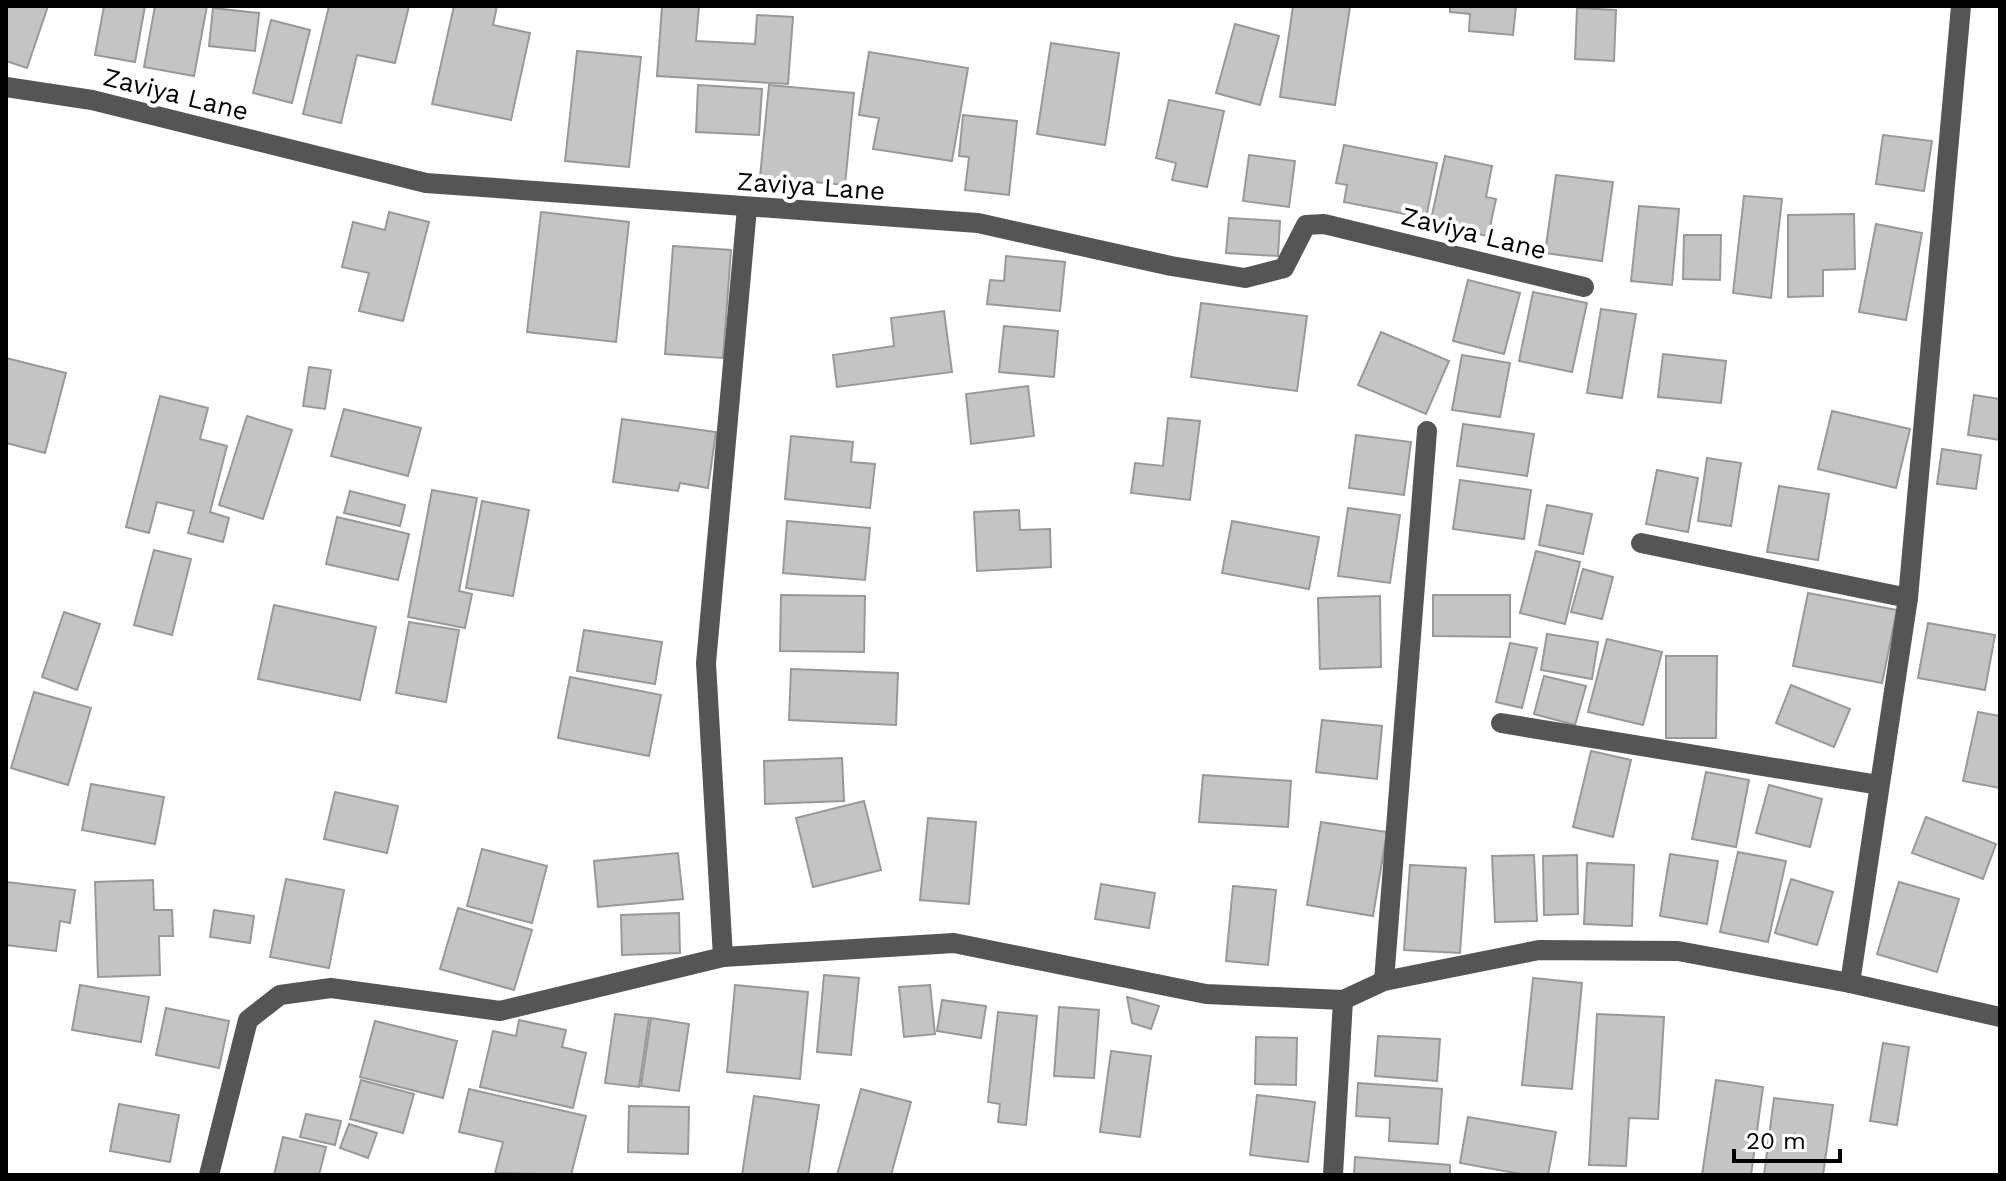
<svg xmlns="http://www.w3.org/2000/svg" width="2006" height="1181" viewBox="0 0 2006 1181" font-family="'Work Sans',sans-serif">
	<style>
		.building { fill: #c4c4c4; stroke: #999; stroke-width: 2 }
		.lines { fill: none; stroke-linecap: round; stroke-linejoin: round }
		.minor { stroke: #555; stroke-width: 20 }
		.labels { text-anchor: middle; stroke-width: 8; stroke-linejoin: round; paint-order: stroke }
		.street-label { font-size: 26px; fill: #000; stroke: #fff }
	</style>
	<rect width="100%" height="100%" fill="#fff"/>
	<g class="building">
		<path d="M6,6H48L27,68L6,61Z"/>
		<path d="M104,6H145L135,62L95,55Z"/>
		<path d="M155,6H207L194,76L144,67Z"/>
		<path d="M329,6H409L395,63L357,55L341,123L303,114Z"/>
		<path d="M454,6H497L493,25L530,33L511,120L432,104Z"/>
		<path d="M662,6H699L696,41L755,44L757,15L793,17L788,84L657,76Z"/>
		<path d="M1293,6L1350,7L1335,105L1280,97Z"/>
		<path d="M1450,6H1516L1513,35L1469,31L1470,14L1450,12Z"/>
		<path d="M213,8L259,13L255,51L209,46Z"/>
		<path d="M1577,8L1616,10L1614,61L1575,59Z"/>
		<path d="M271,20L310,30L292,103L253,93Z"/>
		<path d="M1235,24L1279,36L1260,105L1216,93Z"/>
		<path d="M1051,43L1119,53L1105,145L1037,134Z"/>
		<path d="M577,51L641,57L629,167L565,161Z"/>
		<path d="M869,52L968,68L952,161L873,149L879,118L859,115Z"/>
		<path d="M698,85L762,89L759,135L696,132Z"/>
		<path d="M769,85L854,93L845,185L760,177Z"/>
		<path d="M1169,100L1224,111L1207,187L1172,180L1176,163L1156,158Z"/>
		<path d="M963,115L1017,121L1009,195L965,190L969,157L959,156Z"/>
		<path d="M1883,135L1932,141L1924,191L1876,184Z"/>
		<path d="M1344,145L1437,163L1426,218L1344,202L1347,185L1336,183Z"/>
		<path d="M1249,155L1295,161L1289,207L1243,201Z"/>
		<path d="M1445,156L1492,166L1486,197L1496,199L1488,236L1430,224Z"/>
		<path d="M1556,175L1613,182L1602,261L1545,253Z"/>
		<path d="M1744,196L1782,199L1771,298L1733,293Z"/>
		<path d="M1639,206L1679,209L1672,285L1631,281Z"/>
		<path d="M389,212L429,222L403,321L359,311L369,273L342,267L353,222L385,230Z"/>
		<path d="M541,212L629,222L616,342L527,332Z"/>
		<path d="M1854,214L1855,269L1823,270V296L1788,297V215Z"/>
		<path d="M1229,218L1280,221L1278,256L1226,253Z"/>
		<path d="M1876,224L1922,233L1906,320L1859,312Z"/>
		<path d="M1684,235H1721L1720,280L1683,279Z"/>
		<path d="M673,246L731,250L723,358L665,354Z"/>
		<path d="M1006,256L1065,262L1060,311L987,304L990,280L1004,281Z"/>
		<path d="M1468,280L1520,293L1504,354L1453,341Z"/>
		<path d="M1533,292L1587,303L1572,372L1519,361Z"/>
		<path d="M1201,303L1307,316L1297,391L1191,377Z"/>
		<path d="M1601,309L1636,314L1622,398L1587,393Z"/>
		<path d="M944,311L952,372L837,387L833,355L894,346L891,318Z"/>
		<path d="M1004,326L1058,331L1054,377L999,372Z"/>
		<path d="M1381,332L1449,361L1426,414L1358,385Z"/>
		<path d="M1663,354L1726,361L1721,403L1658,397Z"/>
		<path d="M1462,355L1510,363L1500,417L1452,410Z"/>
		<path d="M6,358L66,373L45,453L6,443Z"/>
		<path d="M309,367L331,370L325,409L303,406Z"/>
		<path d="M1028,386L1034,436L971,444L966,394Z"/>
		<path d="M1974,395L2000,399V440L1968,435Z"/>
		<path d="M160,396L208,408L200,439L227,446L210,512L229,518L223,542L188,533L194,511L157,502L149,533L126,527Z"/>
		<path d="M344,409L421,428L408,476L331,456Z"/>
		<path d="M1832,411L1910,429L1896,488L1818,469Z"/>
		<path d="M247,416L292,430L263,519L219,505Z"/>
		<path d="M1168,418L1200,421L1190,500L1131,493L1135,463L1163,466Z"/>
		<path d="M622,419L716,432L708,488L680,483L678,491L613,482Z"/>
		<path d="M1463,424L1534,434L1527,476L1457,466Z"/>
		<path d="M1356,435L1411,442L1404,495L1349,488Z"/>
		<path d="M791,436L853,442L851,462L875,464L870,508L785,499Z"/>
		<path d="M1942,449L1981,455L1976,489L1937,484Z"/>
		<path d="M1707,458L1741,463L1731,526L1698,521Z"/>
		<path d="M1657,470L1698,478L1688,532L1646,524Z"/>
		<path d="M1460,480L1531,490L1524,539L1453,529Z"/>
		<path d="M1779,486L1829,494L1818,560L1767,552Z"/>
		<path d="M432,490L477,498L459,591L472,594L465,628L408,617Z"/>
		<path d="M350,491L405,505L400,526L344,513Z"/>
		<path d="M482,501L529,510L513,596L466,588Z"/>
		<path d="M1547,505L1592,514L1583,554L1539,545Z"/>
		<path d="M1348,508L1400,515L1390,583L1338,576Z"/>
		<path d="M1019,510L1020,530L1050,529L1051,567L977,571L974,512Z"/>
		<path d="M337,517L409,534L398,580L326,564Z"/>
		<path d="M787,521L870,528L865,580L783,573Z"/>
		<path d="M1232,521L1319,537L1309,589L1222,573Z"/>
		<path d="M154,550L191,559L172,635L134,625Z"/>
		<path d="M1536,551L1580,562L1565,624L1520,613Z"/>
		<path d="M1583,569L1613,577L1602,619L1571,612Z"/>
		<path d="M1808,593L1897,610L1882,683L1793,666Z"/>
		<path d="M781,595L865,596L864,652L780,651Z"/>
		<path d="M1433,595H1510V637L1433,636Z"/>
		<path d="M1380,596L1381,667L1320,669L1318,598Z"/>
		<path d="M274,605L376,627L360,700L258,679Z"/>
		<path d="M64,612L100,624L77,690L42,677Z"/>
		<path d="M409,622L459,630L446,702L396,693Z"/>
		<path d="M1928,623L1995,635L1985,690L1918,678Z"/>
		<path d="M584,630L662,642L655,684L577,671Z"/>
		<path d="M1547,634L1598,642L1592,679L1541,670Z"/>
		<path d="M1607,639L1662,652L1643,725L1588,712Z"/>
		<path d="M1510,643L1537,648L1522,708L1496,702Z"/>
		<path d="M1666,656H1717L1716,738H1666Z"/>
		<path d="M791,669L898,673L896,725L789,720Z"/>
		<path d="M1544,676L1586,686L1575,725L1534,714Z"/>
		<path d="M570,677L661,695L649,756L558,738Z"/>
		<path d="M1791,685L1850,709L1834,747L1776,723Z"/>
		<path d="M34,692L91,708L68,785L11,768Z"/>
		<path d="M1978,712L2000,716V788L1963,781Z"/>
		<path d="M1322,720L1382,726L1377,779L1316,772Z"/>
		<path d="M1591,751L1631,760L1613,837L1573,827Z"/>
		<path d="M842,758L844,801L765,804L764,761Z"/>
		<path d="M1706,772L1749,780L1736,847L1692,839Z"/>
		<path d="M1203,775L1291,781L1288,827L1199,822Z"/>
		<path d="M91,784L164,797L155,844L82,830Z"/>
		<path d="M1769,785L1822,799L1810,847L1756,833Z"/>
		<path d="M335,792L398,806L387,853L324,839Z"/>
		<path d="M864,801L881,870L813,887L796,818Z"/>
		<path d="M1926,817L1996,844L1983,879L1912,853Z"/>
		<path d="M928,818L976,822L969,904L920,900Z"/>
		<path d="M1321,822L1387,832L1373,916L1307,905Z"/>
		<path d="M482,849L547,866L532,923L467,906Z"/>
		<path d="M1738,852L1786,861L1768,942L1720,932Z"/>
		<path d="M678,853L683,899L598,907L594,861Z"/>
		<path d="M1670,854L1718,861L1707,924L1660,916Z"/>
		<path d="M1534,855L1537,921L1495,922L1492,856Z"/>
		<path d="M1577,855L1578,914L1544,915L1543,856Z"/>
		<path d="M1587,863L1634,865L1632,926L1584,924Z"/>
		<path d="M1410,865L1466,868L1460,953L1404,950Z"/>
		<path d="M286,879L344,890L329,968L270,957Z"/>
		<path d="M1791,879L1833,892L1817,945L1775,933Z"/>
		<path d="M153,880L154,910H172L173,936H159L160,975L98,977L95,882Z"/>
		<path d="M6,882L75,890L70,923L60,921L56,951L6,945Z"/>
		<path d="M1899,882L1959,899L1937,972L1877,954Z"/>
		<path d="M1101,884L1155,893L1149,928L1095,919Z"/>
		<path d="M1233,886L1276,890L1268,965L1226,961Z"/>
		<path d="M458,908L532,930L514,990L440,969Z"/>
		<path d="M214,910L254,916L250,943L210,937Z"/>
		<path d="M679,913L680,953L622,955L621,915Z"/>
		<path d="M824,975L859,978L851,1055L817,1052Z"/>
		<path d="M1533,978L1582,983L1572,1089L1522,1085Z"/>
		<path d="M80,985L149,997L141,1042L72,1030Z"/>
		<path d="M735,985L808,992L800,1079L727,1072Z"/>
		<path d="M930,985L935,1034L904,1037L899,987Z"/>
		<path d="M1127,997L1159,1006L1151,1029L1132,1023Z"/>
		<path d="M942,1000L986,1006L981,1038L937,1031Z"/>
		<path d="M1059,1007L1099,1010L1094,1078L1054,1076Z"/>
		<path d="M166,1008L229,1021L219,1068L156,1055Z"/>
		<path d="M998,1012L1037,1016L1026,1125L998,1122L1000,1104L988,1102Z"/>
		<path d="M615,1014L649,1018L639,1087L605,1083Z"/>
		<path d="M1597,1014L1664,1017L1658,1119L1629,1118L1626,1166L1589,1165Z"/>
		<path d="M651,1018L689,1024L679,1091L641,1086Z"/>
		<path d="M519,1020L566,1030L562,1047L586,1053L573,1108L480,1087L493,1031L516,1036Z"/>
		<path d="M375,1021L457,1041L443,1098L360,1077Z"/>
		<path d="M1378,1036L1440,1039L1437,1081L1375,1076Z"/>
		<path d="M1256,1037L1297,1038L1296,1085L1255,1084Z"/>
		<path d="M1883,1043L1909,1047L1897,1125L1870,1121Z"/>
		<path d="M1111,1051L1151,1056L1140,1137L1100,1132Z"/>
		<path d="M361,1080L414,1094L403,1133L350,1119Z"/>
		<path d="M1716,1080L1763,1087L1751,1175H1702Z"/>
		<path d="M1358,1083L1442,1089L1438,1144L1389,1141L1390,1118L1356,1116Z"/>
		<path d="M469,1089L586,1116L571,1175L495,1173L503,1142L459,1132Z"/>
		<path d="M861,1089L911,1102L891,1175H837Z"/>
		<path d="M1257,1095L1315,1102L1308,1162L1250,1155Z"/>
		<path d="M754,1096L819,1105L808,1175H742Z"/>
		<path d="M1774,1098L1833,1105L1823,1175H1764Z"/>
		<path d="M119,1104L179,1115L170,1162L110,1151Z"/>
		<path d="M629,1106L689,1107L688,1154L628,1152Z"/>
		<path d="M306,1114L341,1121L335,1145L300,1137Z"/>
		<path d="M1468,1117L1556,1132L1548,1175H1526L1460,1163Z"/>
		<path d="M349,1124L377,1133L368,1158L340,1148Z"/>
		<path d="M283,1137L326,1147L319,1175H274Z"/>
		<path d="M1355,1157L1450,1165V1175H1354Z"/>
	</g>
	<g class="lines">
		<g class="minor">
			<path d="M6,87L92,100L426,183L978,223L1171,266L1245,278L1284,268L1306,225L1324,224L1584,287"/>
			<path d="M1641,543L1908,598"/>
			<path d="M1501,723L1879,785"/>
			<path d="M723,957L706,663L747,208"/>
			<path d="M1384,981L1427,431"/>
			<path d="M1850,983L1908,598L1961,6"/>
			<path d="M209,1175L248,1020L280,995L331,988L500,1011L723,957L954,943L1206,994L1343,1000L1384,981L1539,950L1678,951L1850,983L2000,1017"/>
			<path d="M1333,1175L1343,1000"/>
		</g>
	</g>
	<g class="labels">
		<g class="street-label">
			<text transform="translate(176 94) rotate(14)" y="9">Zaviya Lane</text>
			<text transform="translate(811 186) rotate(4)" y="9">Zaviya Lane</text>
			<text transform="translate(1474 233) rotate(14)" y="9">Zaviya Lane</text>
		</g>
	</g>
	<rect width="2006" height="1181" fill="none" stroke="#000000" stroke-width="16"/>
	<path d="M1734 1149v12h106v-12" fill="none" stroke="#000000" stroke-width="4"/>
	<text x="1746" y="1149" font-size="24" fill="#000000" stroke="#ffffff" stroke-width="6" paint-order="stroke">20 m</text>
</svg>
